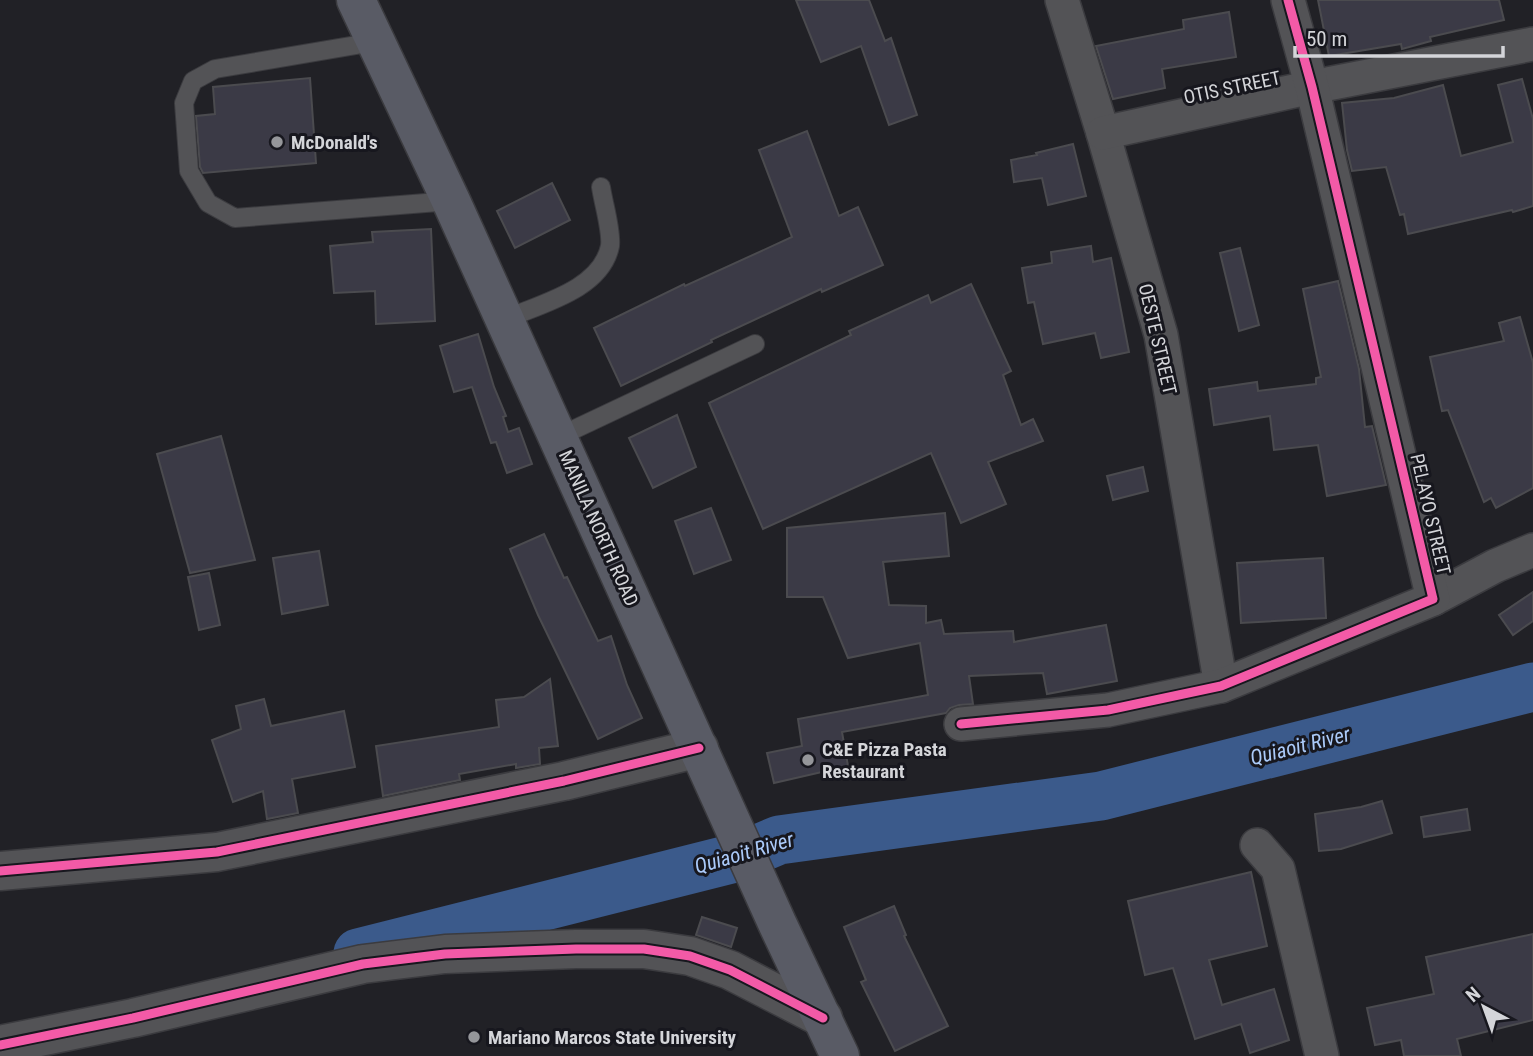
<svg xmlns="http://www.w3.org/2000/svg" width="1533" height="1056" viewBox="0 0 1533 1056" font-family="'Roboto Condensed',sans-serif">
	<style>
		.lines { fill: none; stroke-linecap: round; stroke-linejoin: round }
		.river { stroke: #3b5a8b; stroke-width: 49 }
		.building { fill: #3b3a46; stroke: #4b4b4f; stroke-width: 2 }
		.lane-casing { stroke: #3b3b3f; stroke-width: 20 }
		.street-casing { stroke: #3b3b3f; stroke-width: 36 }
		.secondary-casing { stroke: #3b3b3f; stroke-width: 41 }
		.highway-casing { stroke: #3b3b3f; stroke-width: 41 }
		.lane { stroke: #535356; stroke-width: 18 }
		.street { stroke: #535356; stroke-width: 33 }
		.secondary { stroke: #535356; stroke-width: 38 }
		.highway { stroke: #595b65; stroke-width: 38 }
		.cycleway-casing { stroke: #17171e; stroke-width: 13 }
		.cycleway { stroke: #f35aa7; stroke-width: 9 }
		.poi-dot { fill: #95969a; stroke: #17171e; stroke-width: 2.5 }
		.labels { text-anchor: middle; stroke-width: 6; stroke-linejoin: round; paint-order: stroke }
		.street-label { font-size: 19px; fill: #d4d5d9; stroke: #17171e }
		.poi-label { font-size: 19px; font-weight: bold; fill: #d4d5d9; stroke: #17171e; text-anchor: start }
		.water-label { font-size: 21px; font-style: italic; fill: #abcaf9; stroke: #17171e }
	</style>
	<rect width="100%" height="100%" fill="#212126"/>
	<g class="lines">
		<path class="river" d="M358,953L739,857L779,840L1101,796L1533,687"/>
	</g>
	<g class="building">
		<path d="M796,0H869L885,41L891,38L917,115L889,125L861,46L821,62Z"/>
		<path d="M1318,0H1499L1504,20L1430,37L1431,41L1402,49L1401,44L1329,56Z"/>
		<path d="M1229,12L1236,57L1162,69L1165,88L1113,99L1096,46L1184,29L1183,20Z"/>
		<path d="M310,78L316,163L203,173L200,167L196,116L215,114L213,87Z"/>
		<path d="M1522,79L1533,119V206L1513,212L1512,210L1408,234L1404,214L1400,215L1386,167L1352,171L1347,150L1342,103L1394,98L1443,85L1461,156L1513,142L1498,85Z"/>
		<path d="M807,131L839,216L858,207L883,265L822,292L821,289L711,340L712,342L621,386L594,328L684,284L685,286L792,237L759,150Z"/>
		<path d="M1073,144L1086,196L1048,205L1042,178L1014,182L1011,160L1037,155L1036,153Z"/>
		<path d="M552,183L570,220L515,248L497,211Z"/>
		<path d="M431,229L435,321L376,324L375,291L334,293L330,246L373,242L372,232Z"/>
		<path d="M1091,246L1093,262L1111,258L1129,352L1101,358L1095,333L1043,344L1034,302L1028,303L1022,268L1052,263L1051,252Z"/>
		<path d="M1240,248L1259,325L1239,331L1220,253Z"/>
		<path d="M1338,281L1359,369L1365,427L1372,426L1386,485L1327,496L1318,445L1274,450L1270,416L1214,425L1209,389L1257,382L1258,391L1316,384V378L1321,377L1303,289Z"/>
		<path d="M971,284L1011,371L1003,375L1021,425L1033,419L1043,441L988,462L1006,504L961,523L931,453L763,529L709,403L851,335L849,331L928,295L931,303Z"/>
		<path d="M1520,317L1533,363V488L1496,508L1491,498L1484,502L1448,410L1442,411L1430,357L1504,341L1499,323Z"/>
		<path d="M478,334L494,387L506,416L503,417L508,432L519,428L532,464L507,473L496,442L491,443L472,387L454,392L440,346Z"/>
		<path d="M677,415L696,467L653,488L629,438Z"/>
		<path d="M221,436L255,560L190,573L157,454Z"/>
		<path d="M1143,467L1148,491L1113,500L1107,476Z"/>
		<path d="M711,508L731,560L694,574L675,521Z"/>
		<path d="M945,513L949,556L883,562L889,605L926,606V623L941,620L944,634L1013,631L1014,642L1106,625L1117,681L1047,694L1043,673L969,676L973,704L959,705L950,708L946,713L842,732L848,766L774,783L767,753L802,746L798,719L928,695L920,643L848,658L823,597H787V528Z"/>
		<path d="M544,534L564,578L567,577L598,641L611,636L627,685L642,718L598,739L538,615L510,549Z"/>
		<path d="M319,551L328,605L282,614L273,558Z"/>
		<path d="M1323,558L1326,618L1241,623L1237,563Z"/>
		<path d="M209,573L220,625L199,630L188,577Z"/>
		<path d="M1533,592V621L1513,635L1499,615Z"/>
		<path d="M550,679L558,746L539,748L540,764L516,768V764L459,774L460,780L383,796L376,746L499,727L496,700L524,697Z"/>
		<path d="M264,699L271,726L344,711L355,767L292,779L298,813L267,819L263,791L233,802L212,740L241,729L236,706Z"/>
		<path d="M1382,801L1392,833L1341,849L1319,851L1315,814L1361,807Z"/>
		<path d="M1467,809L1470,830L1424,837L1421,817Z"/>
		<path d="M1251,872L1267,946L1209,960L1222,1005L1274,989L1289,1040L1250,1053L1241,1024L1195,1039L1173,968L1145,975L1128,901Z"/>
		<path d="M894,906L906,935L904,936L948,1026L895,1051L861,982L866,980L844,927Z"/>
		<path d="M702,917L737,928L731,947L696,935Z"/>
		<path d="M1533,934V1020L1457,1039L1461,1056H1404L1401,1040L1375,1045L1367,1008L1434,994L1426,957Z"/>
	</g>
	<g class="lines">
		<defs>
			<g id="lane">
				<path d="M374,42L215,69L193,81L184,103L189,171L208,203L235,218L451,201"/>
				<path d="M503,320C540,304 601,290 610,246C612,231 603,202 601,187"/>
				<path d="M558,437L755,344"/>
			</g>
			<g id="street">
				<path d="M1062,0L1103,133L1161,335L1221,686"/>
				<path d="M1103,133L1312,87L1533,44"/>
				<path d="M1433,599L1495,566L1533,550"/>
				<path d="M961,724L1108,710L1221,686L1433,599L1312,87L1288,0"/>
				<path d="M1257,845L1278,869L1322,1056"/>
			</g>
			<g id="secondary">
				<path d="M0,871L217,852L564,781L699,748"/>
				<path d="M0,1045L133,1018L363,964L445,954L576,949H644L690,956L730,970L823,1018"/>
			</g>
			<path id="highway" d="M356,0L451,201L777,923L840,1056"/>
		</defs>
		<use href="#lane" class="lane-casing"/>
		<use href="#street" class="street-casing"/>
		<use href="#secondary" class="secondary-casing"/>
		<use href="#highway" class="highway-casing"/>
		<use href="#lane" class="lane"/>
		<use href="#street" class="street"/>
		<use href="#secondary" class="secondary"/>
		<use href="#highway" class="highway"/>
		<defs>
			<g id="cycleway">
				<path d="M961,724L1108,710L1221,686L1433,599L1312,87L1288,0"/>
				<path d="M0,871L217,852L564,781L699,748"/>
				<path d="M0,1045L133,1018L363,964L445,954L576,949H644L690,956L730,970L823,1018"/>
			</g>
		</defs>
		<use href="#cycleway" class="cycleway-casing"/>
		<use href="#cycleway" class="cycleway"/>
	</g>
	<g class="poi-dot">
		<circle cx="277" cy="142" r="7"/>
		<circle cx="808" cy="760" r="7"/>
		<circle cx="474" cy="1037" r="7"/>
	</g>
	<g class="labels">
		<g class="street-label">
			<text transform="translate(1232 87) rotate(-12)" y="7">OTIS STREET</text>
			<text transform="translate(1158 339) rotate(77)" y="7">OESTE STREET</text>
			<text transform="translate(1431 514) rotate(77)" y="7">PELAYO STREET</text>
			<text transform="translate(599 528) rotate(66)" y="7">MANILA NORTH ROAD</text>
		</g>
		<g class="poi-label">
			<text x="291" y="149">McDonald's</text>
			<text x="822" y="756">C&amp;E Pizza Pasta<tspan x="822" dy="22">Restaurant</tspan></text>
			<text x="488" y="1044">Mariano Marcos State University</text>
		</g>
		<g class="water-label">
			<text transform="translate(1300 746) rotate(-14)" y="7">Quiaoit River</text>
			<text transform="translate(744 853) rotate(-16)" y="7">Quiaoit River</text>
		</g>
	</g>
	<g transform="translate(1484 1007) rotate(319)" stroke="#17171e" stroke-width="5" paint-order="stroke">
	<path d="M0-5L12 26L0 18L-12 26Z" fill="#d4d5d9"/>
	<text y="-10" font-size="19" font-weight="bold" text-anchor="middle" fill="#d4d5d9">N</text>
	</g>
	<path d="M1295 46v10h208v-10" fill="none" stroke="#d4d5d9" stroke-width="3.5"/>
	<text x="1306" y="46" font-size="21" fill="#d4d5d9" stroke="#17171e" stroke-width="5" paint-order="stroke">50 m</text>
</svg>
